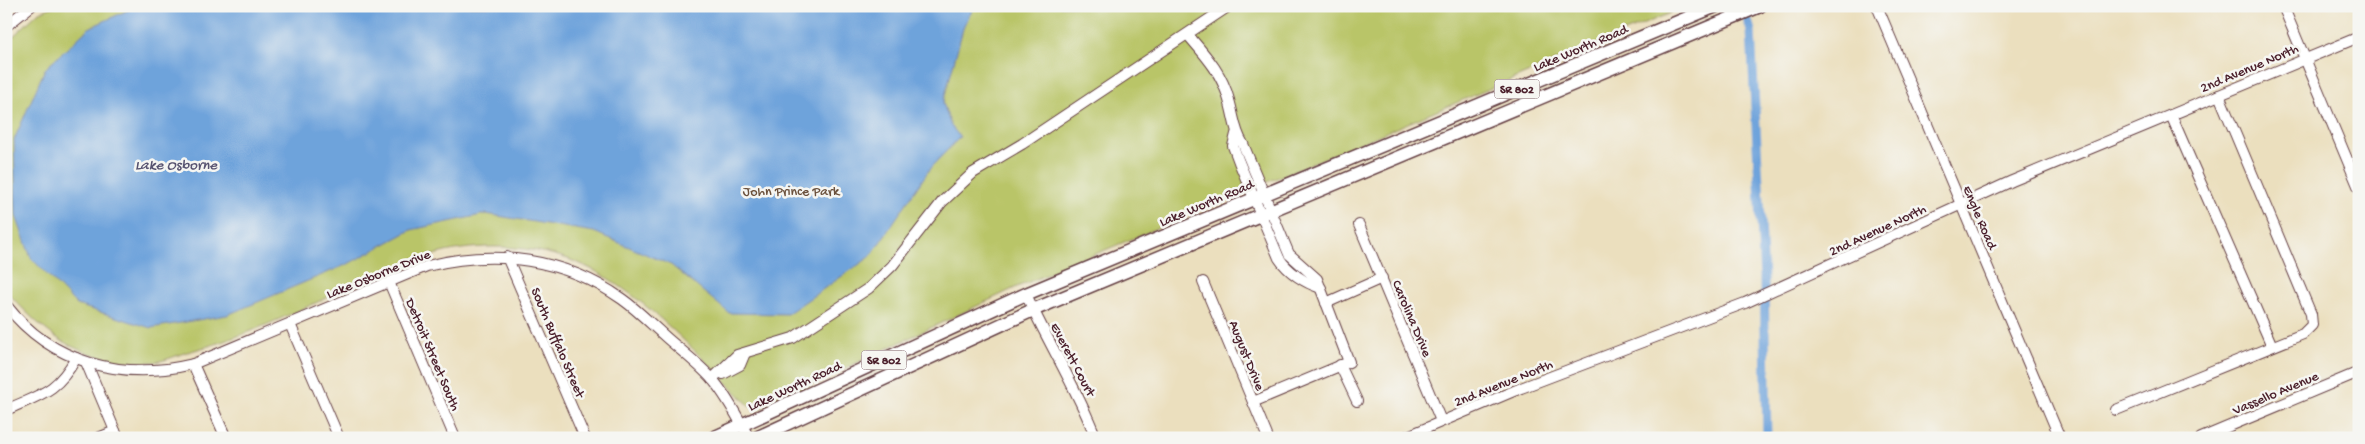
<svg xmlns="http://www.w3.org/2000/svg" width="2365" height="444" viewBox="0 0 2365 444" font-family="'Gochi Hand',sans-serif">
	<style>
		.green { fill: #b9c567; stroke: #827249 }
		.water { fill: #6ea3db; stroke: #5c6183 }
		.lines { fill: none; stroke-linecap: round; stroke-linejoin: round }
		.canal { stroke: #6ea3db; stroke-width: 9 }
		.minor-casing { stroke: #623c41; stroke-width: 12 }
		.major-casing { stroke: #623c41; stroke-width: 15 }
		.minor { stroke: #fff; stroke-width: 10 }
		.major { stroke: #fff; stroke-width: 12 }
		.labels { text-anchor: middle; stroke-width: 5; stroke-linejoin: round; paint-order: stroke }
		.shield { fill: #f6f6f2; stroke: #7e6067; stroke-width: 1 }
		.shield-label { font-size: 12px; font-weight: bold; fill: #4a1f2b }
		.street-label { font-size: 14px; fill: #4a1f2b; stroke: #f6f6f2 }
		.park-label { font-size: 14px; fill: #6b513d; stroke: #f6f6f2 }
		.water-label { font-size: 15px; font-style: italic; fill: #585471; stroke: #f6f6f2 }
	</style>
	<rect width="100%" height="100%" fill="#f6f6f2"/>
	<filter id="ink" filterUnits="userSpaceOnUse"><feTurbulence type="fractalNoise" baseFrequency=".02" numOctaves="2"/><feDisplacementMap in="SourceGraphic" scale="10" xChannelSelector="R" yChannelSelector="G"/><feConvolveMatrix kernelMatrix="1 2 1 2 8 2 1 2 1" color-interpolation-filters="sRGB"/></filter>
	<filter id="wash" filterUnits="userSpaceOnUse"><feTurbulence type="fractalNoise" baseFrequency=".0096" numOctaves="4" result="noise"/><feDisplacementMap in="SourceGraphic" scale="20" xChannelSelector="R" yChannelSelector="G"/><feGaussianBlur stdDeviation="1.12" result="paint"/><feColorMatrix in="noise" values="0 0 0 0 0 0 0 0 0 0 0 0 0 0 0 0 0 1.4 0 .05"/><feComposite in="paint" operator="in"/></filter>
	<g filter="url(#wash)">
		<rect width="100%" height="100%" fill="#ebdfbe"/>
		<path class="green" d="M54,6H1687L1017,287L755,411C703,361 636,282 568,259C528,245 477,243 437,254C352,279 276,329 191,351C179,354 166,361 154,362C126,364 96,358 71,346C46,334 25,311 6,291V43L38,13Z"/>
		<path class="water" d="M137,6H975L964,25L943,103L951,126L960,137L931,167L870,257L787,314L729,313L671,265L594,232L486,214L411,230L348,264L227,315L151,328L77,305L31,258L16,216L14,140L45,69L89,28Z"/>
		<g class="lines">
			<path class="canal" d="M1744,7L1751,31L1764,279L1767,438"/>
		</g>
	</g>
	<g filter="url(#ink)">
		<g class="lines">
			<defs>
				<g id="minor">
					<path d="M1877,6L2060,438"/>
					<path d="M2283,6L2359,188"/>
					<path d="M6,26L31,6"/>
					<path d="M1188,35C1206,56 1222,73 1229,100C1234,116 1234,130 1243,144L1289,254L1317,279L1349,362L1253,402"/>
					<path d="M2171,115L2272,346"/>
					<path d="M1236,134L1233,146L1239,162L1279,258C1288,272 1305,283 1321,288"/>
					<path d="M1359,225L1441,421"/>
					<path d="M507,257L585,438"/>
					<path d="M389,282L455,438"/>
					<path d="M1203,282L1268,438"/>
					<path d="M1026,294C1048,343 1077,388 1096,438"/>
					<path d="M1326,303L1382,278"/>
					<path d="M6,305C52,364 123,381 193,364L427,266C496,249 564,258 622,299C639,311 653,326 668,339C683,352 700,365 713,380C728,398 738,418 749,438"/>
					<path d="M290,324L339,438"/>
					<path d="M86,362L118,438"/>
					<path d="M193,364L226,438"/>
					<path d="M1340,365L1357,401"/>
					<path d="M723,374L740,365L745,353"/>
					<path d="M712,379L737,355L793,338L869,288L892,266L942,202L973,173L1022,144L1229,6"/>
					<path d="M6,410C41,394 56,393 76,358"/>
					<path d="M2116,410L2303,334L2312,325L2311,314L2219,95"/>
					<path d="M98,438L115,431"/>
					<path d="M1403,438L1521,388L1745,303L2012,181L2359,37"/>
					<path d="M2201,438L2359,372"/>
				</g>
				<g id="major">
					<path d="M713,438L1026,294L1716,6"/>
					<path d="M756,438L1033,310L1760,6"/>
				</g>
			</defs>
			<use href="#minor" class="minor-casing"/>
			<use href="#major" class="major-casing"/>
			<use href="#minor" class="minor"/>
			<use href="#major" class="major"/>
		</g>
	</g>
	<g class="labels">
		<g class="shield">
			<rect x="1494.5" y="79.5" width="45" height="19" rx="4"/>
			<rect x="861.5" y="350.5" width="45" height="19" rx="4"/>
		</g>
		<g class="shield-label">
			<text x="1517" y="93">SR 802</text>
			<text x="884" y="364">SR 802</text>
		</g>
		<g class="street-label">
			<text transform="translate(1580 47) rotate(-23)" y="5">Lake Worth Road</text>
			<text transform="translate(2249 67) rotate(-23)" y="5">2nd Avenue North</text>
			<text transform="translate(1206 202) rotate(-23)" y="5">Lake Worth Road</text>
			<text transform="translate(1981 217) rotate(67)" y="5">Engle Road</text>
			<text transform="translate(1877 229) rotate(-25)" y="5">2nd Avenue North</text>
			<text transform="translate(378 273) rotate(-22)" y="5">Lake Osborne Drive</text>
			<text transform="translate(1413 318) rotate(67)" y="5">Carolina Drive</text>
			<text transform="translate(559 342) rotate(67)" y="5">South Buffalo Street</text>
			<text transform="translate(434 354) rotate(67)" y="5">Detroit Street South</text>
			<text transform="translate(1248 355) rotate(68)" y="5">August Drive</text>
			<text transform="translate(1074 359) rotate(62)" y="5">Everett Court</text>
			<text transform="translate(1503 382) rotate(-22)" y="5">2nd Avenue North</text>
			<text transform="translate(794 385) rotate(-25)" y="5">Lake Worth Road</text>
			<text transform="translate(2275 392) rotate(-23)" y="5">Vassello Avenue</text>
		</g>
		<g class="park-label">
			<text x="791" y="195">John Prince Park</text>
		</g>
		<g class="water-label">
			<text x="176" y="169">Lake Osborne</text>
		</g>
	</g>
	<rect width="2365" height="444" fill="none" stroke="#f6f6f2" stroke-width="25"/>
</svg>
